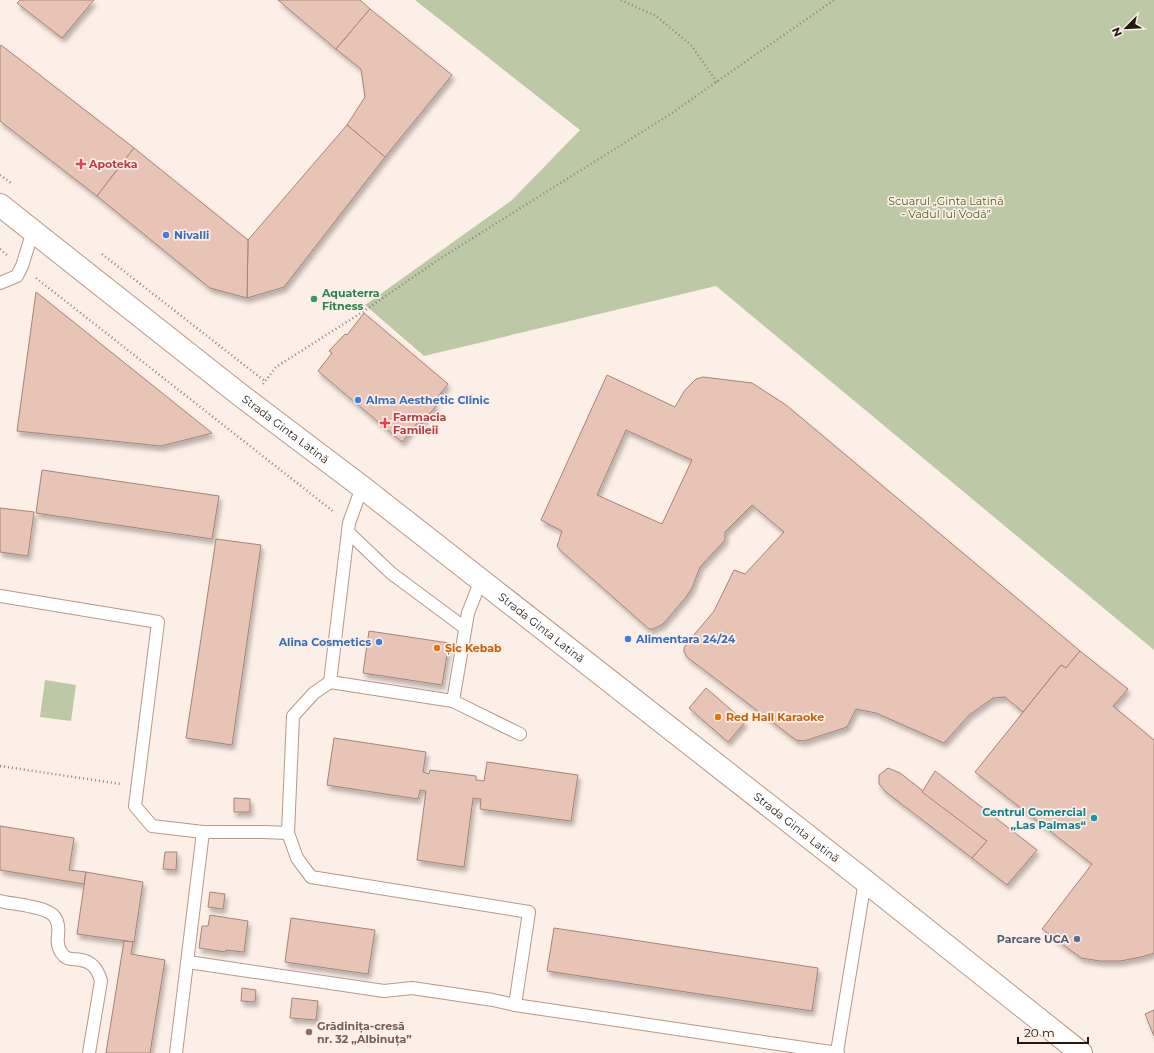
<svg xmlns="http://www.w3.org/2000/svg" width="1154" height="1053" viewBox="0 0 1154 1053" font-family="Montserrat,sans-serif">
	<style>
		.green { fill: #bdc9a6 }
		.building { fill: #e8c4b6; stroke: #a58477; fill-rule: evenodd; filter: url(#shadow) }
		.lines { fill: none; stroke-linecap: round; stroke-linejoin: round }
		.lane-casing { stroke: #b69884; stroke-width: 14 }
		.secondary-casing { stroke: #b69884; stroke-width: 24 }
		.path { stroke: #8e827b; stroke-width: 2.5; stroke-dasharray: 1 3; stroke-linecap: butt }
		.lane { stroke: #fff; stroke-width: 12 }
		.secondary { stroke: #fff; stroke-width: 22 }
		.health-dot { fill: #e0444e; stroke: #fcefe7; stroke-width: 1.5 }
		.shop-dot { fill: #3f7fe0; stroke: #fcefe7; stroke-width: 1.5 }
		.leisure-dot { fill: #2e9e5b; stroke: #fcefe7; stroke-width: 1.5 }
		.food-dot { fill: #e8710a; stroke: #fcefe7; stroke-width: 1.5 }
		.culture-dot { fill: #0f9aa8; stroke: #fcefe7; stroke-width: 1.5 }
		.service-dot { fill: #5c6f8a; stroke: #fcefe7; stroke-width: 1.5 }
		.education-dot { fill: #8d6e63; stroke: #fcefe7; stroke-width: 1.5 }
		.labels { text-anchor: middle; stroke-width: 3.5; stroke-linejoin: round; paint-order: stroke }
		.health-label { font-size: 11px; font-weight: bold; fill: #be3a42; stroke: #fcefe7; text-anchor: start }
		.park-label { font-size: 11px; fill: #4f5f25; stroke: #fcefe7 }
		.shop-label { font-size: 11px; font-weight: bold; fill: #366cbe; stroke: #fcefe7; text-anchor: start }
		.leisure-label { font-size: 11px; font-weight: bold; fill: #27864d; stroke: #fcefe7; text-anchor: start }
		.street-label { font-size: 11px; fill: #231811; stroke: #fcefe7 }
		.food-label { font-size: 11px; font-weight: bold; fill: #c56008; stroke: #fcefe7; text-anchor: start }
		.culture-label { font-size: 11px; font-weight: bold; fill: #0d838f; stroke: #fcefe7; text-anchor: end }
		.service-label { font-size: 11px; font-weight: bold; fill: #4e5e75; stroke: #fcefe7; text-anchor: end }
		.education-label { font-size: 11px; font-weight: bold; fill: #785e54; stroke: #fcefe7; text-anchor: start }
	</style>
	<defs>
		<filter id="shadow"><feDropShadow dx="2.5" dy="4.5" stdDeviation="2" flood-color="#0004"/></filter>
	</defs>
	<rect width="100%" height="100%" fill="#fcefe7"/>
	<g class="green">
		<path d="M415,0H1154V650L716,286L424,356L365,305L512,200L580,130Z"/>
		<path d="M45,680L76,685L71,721L40,717Z"/>
	</g>
	<g class="building">
		<path d="M20,0H94L62,38L17,3Z"/>
		<path d="M278,0H360L370,9L336,49Z"/>
		<path d="M370,9L452,75L385,157L347,125L365,97L361,69L336,49Z"/>
		<path d="M1,45L134,148L97,196L0,121V46Z"/>
		<path d="M347,125L385,157L284,287L247,298L248,240Z"/>
		<path d="M134,148L248,240L247,298L210,288L97,196Z"/>
		<path d="M36,292L212,433L161,446L17,431Z"/>
		<path d="M364,313L448,384L433,403L436,406L421,424L418,422L402,442L318,371L332,353L329,351L345,334L347,335Z"/>
		<path d="M607,375L675,407L685,390L696,379L703,377L752,383L786,405L1080,651L1066,668L1061,665L1023,712L1005,697L993,698L969,715L944,743L876,713L856,709L847,727L804,741L796,740L687,657L684,652V648L688,642L714,611L734,570L745,574L784,532L752,505L725,532V540L700,567L692,588L686,597L663,624L653,629H649L560,550L557,546L562,531L541,520ZM626,430L692,460L662,524L597,495Z"/>
		<path d="M42,470L219,496L212,539L36,513Z"/>
		<path d="M0,508L34,512L28,556L0,552Z"/>
		<path d="M216,539L261,545L232,745L186,738Z"/>
		<path d="M369,631L449,643L442,685L363,673Z"/>
		<path d="M1080,651L1128,689L1113,706L1154,740V953L1141,957L1120,961H1100L1081,958L1042,929L1092,864L975,772L1061,665L1066,668Z"/>
		<path d="M706,688L745,722L728,742L689,708Z"/>
		<path d="M334,738L426,752L423,772L429,774L430,770L476,776V780L484,781L487,762L578,775L571,821L480,809L481,799L473,798L464,867L417,860L426,791L420,790L418,799L327,785Z"/>
		<path d="M888,768L900,773L987,841L972,858L886,792L879,784V775Z"/>
		<path d="M935,771L1037,850L1007,885L972,858L987,841L922,792Z"/>
		<path d="M234,798L250,799V812H234Z"/>
		<path d="M0,826L74,838L69,870L86,872L84,884L0,870Z"/>
		<path d="M165,852H177L176,870L163,869Z"/>
		<path d="M86,872L143,882L134,942L77,934Z"/>
		<path d="M210,892L225,894L223,909L208,907Z"/>
		<path d="M210,915L248,921L244,952L226,950L225,952L199,948L202,926H208Z"/>
		<path d="M291,918L375,930L368,974L285,962Z"/>
		<path d="M554,928L818,968L812,1011L547,971Z"/>
		<path d="M124,941L133,942L131,954L165,960L150,1053H106Z"/>
		<path d="M242,988L256,990L255,1002L241,1001Z"/>
		<path d="M292,998L318,1001L316,1020L290,1018Z"/>
		<path d="M1154,1010V1036L1145,1014Z"/>
	</g>
	<g class="lines">
		<defs>
			<g id="lane">
				<path d="M0,283L17,276L22,266L33,231"/>
				<path d="M348,532L391,573L465,628"/>
				<path d="M0,596L158,622L135,806L152,826L203,832"/>
				<path d="M330,682L453,701L468,613L481,580"/>
				<path d="M453,701L520,734"/>
				<path d="M288,833L297,858L311,877L529,912L515,1005L838,1053"/>
				<path d="M0,901C9,903 18,904 28,906C47,910 61,912 58,936C57,943 58,950 64,956C69,961 75,958 81,960C93,962 98,970 101,981L89,1053"/>
				<path d="M188,962L384,991L412,988L493,1000L515,1005"/>
				<path d="M837,1052L865,881"/>
				<path d="M176,1053L203,832H264L288,833L293,716L314,693L330,682L349,523L362,487"/>
			</g>
			<g id="secondary">
				<path id="s1" d="M0,205L239,394L362,487L865,881L1081,1053"/>
			</g>
		</defs>
		<use href="#lane" class="lane-casing"/>
		<use href="#secondary" class="secondary-casing"/>
		<g class="path">
			<path d="M621,0L656,16L691,45L717,82"/>
			<path d="M0,175L11,183"/>
			<path d="M0,249L7,255"/>
			<path d="M102,254L266,382"/>
			<path d="M36,278L334,512"/>
			<path d="M263,384L276,367L364,311L441,258L669,115L834,0"/>
			<path d="M0,766L121,784"/>
		</g>
		<use href="#lane" class="lane"/>
		<use href="#secondary" class="secondary"/>
	</g>
	<g class="health-dot">
		<path d="M79 158h4v4h4v4h-4v4h-4v-4h-4v-4h4z"/>
		<path d="M383 417h4v4h4v4h-4v4h-4v-4h-4v-4h4z"/>
	</g>
	<g class="shop-dot">
		<circle cx="166" cy="235" r="4"/>
		<circle cx="358" cy="400" r="4"/>
		<circle cx="628" cy="639" r="4"/>
		<circle cx="379" cy="642" r="4"/>
	</g>
	<circle class="leisure-dot" cx="314" cy="299" r="4"/>
	<g class="food-dot">
		<circle cx="437" cy="648" r="4"/>
		<circle cx="718" cy="717" r="4"/>
	</g>
	<circle class="culture-dot" cx="1094" cy="818" r="4"/>
	<circle class="service-dot" cx="1077" cy="939" r="4"/>
	<circle class="education-dot" cx="309" cy="1032" r="4"/>
	<g class="labels">
		<g class="health-label">
			<text x="89" y="168">Apoteka</text>
			<text x="393" y="421">Farmacia<tspan x="393" dy="13">Famileii</tspan></text>
		</g>
		<g class="park-label">
			<text x="946" y="205">Scuarul „Ginta Latină<tspan x="946" dy="13">- Vadul lui Vodă”</tspan></text>
		</g>
		<g class="shop-label">
			<text x="174" y="239">Nivalli</text>
			<text x="366" y="404">Alma Aesthetic Clinic</text>
			<text x="636" y="643">Alimentara 24/24</text>
			<text x="371" y="646" text-anchor="end">Alina Cosmetics</text>
		</g>
		<g class="leisure-label">
			<text x="322" y="297">Aquaterra<tspan x="322" dy="13">Fitness</tspan></text>
		</g>
		<g class="street-label">
			<text dy="4" stroke="none"><textPath href="#s1" startOffset="363">Strada Ginta Latină</textPath></text>
			<text dy="4" stroke="none"><textPath href="#s1" startOffset="687">Strada Ginta Latină</textPath></text>
			<text dy="4" stroke="none"><textPath href="#s1" startOffset="1011">Strada Ginta Latină</textPath></text>
		</g>
		<g class="food-label">
			<text x="445" y="652">Șic Kebab</text>
			<text x="726" y="721">Red Hall Karaoke</text>
		</g>
		<g class="culture-label">
			<text x="1086" y="816">Centrul Comercial<tspan x="1086" dy="13">„Las Palmas“</tspan></text>
		</g>
		<g class="service-label">
			<text x="1069" y="943">Parcare UCA</text>
		</g>
		<g class="education-label">
			<text x="317" y="1030">Grădinița-cresă<tspan x="317" dy="13">nr. 32 „Albinuța”</tspan></text>
		</g>
	</g>
	<g transform="translate(1126 28) rotate(246)" stroke="#fcefe7" stroke-width="3" paint-order="stroke">
	<path d="M0-3L7 15L0 10L-7 15Z" fill="#231811"/>
	<text y="-6" font-size="11" font-weight="bold" text-anchor="middle" fill="#231811">N</text>
	</g>
	<path d="M1018 1037v6h70v-6" fill="none" stroke="#231811" stroke-width="2"/>
	<text x="1024" y="1037" font-size="12" fill="#231811" stroke="#fcefe7" stroke-width="3" paint-order="stroke">20 m</text>
</svg>
